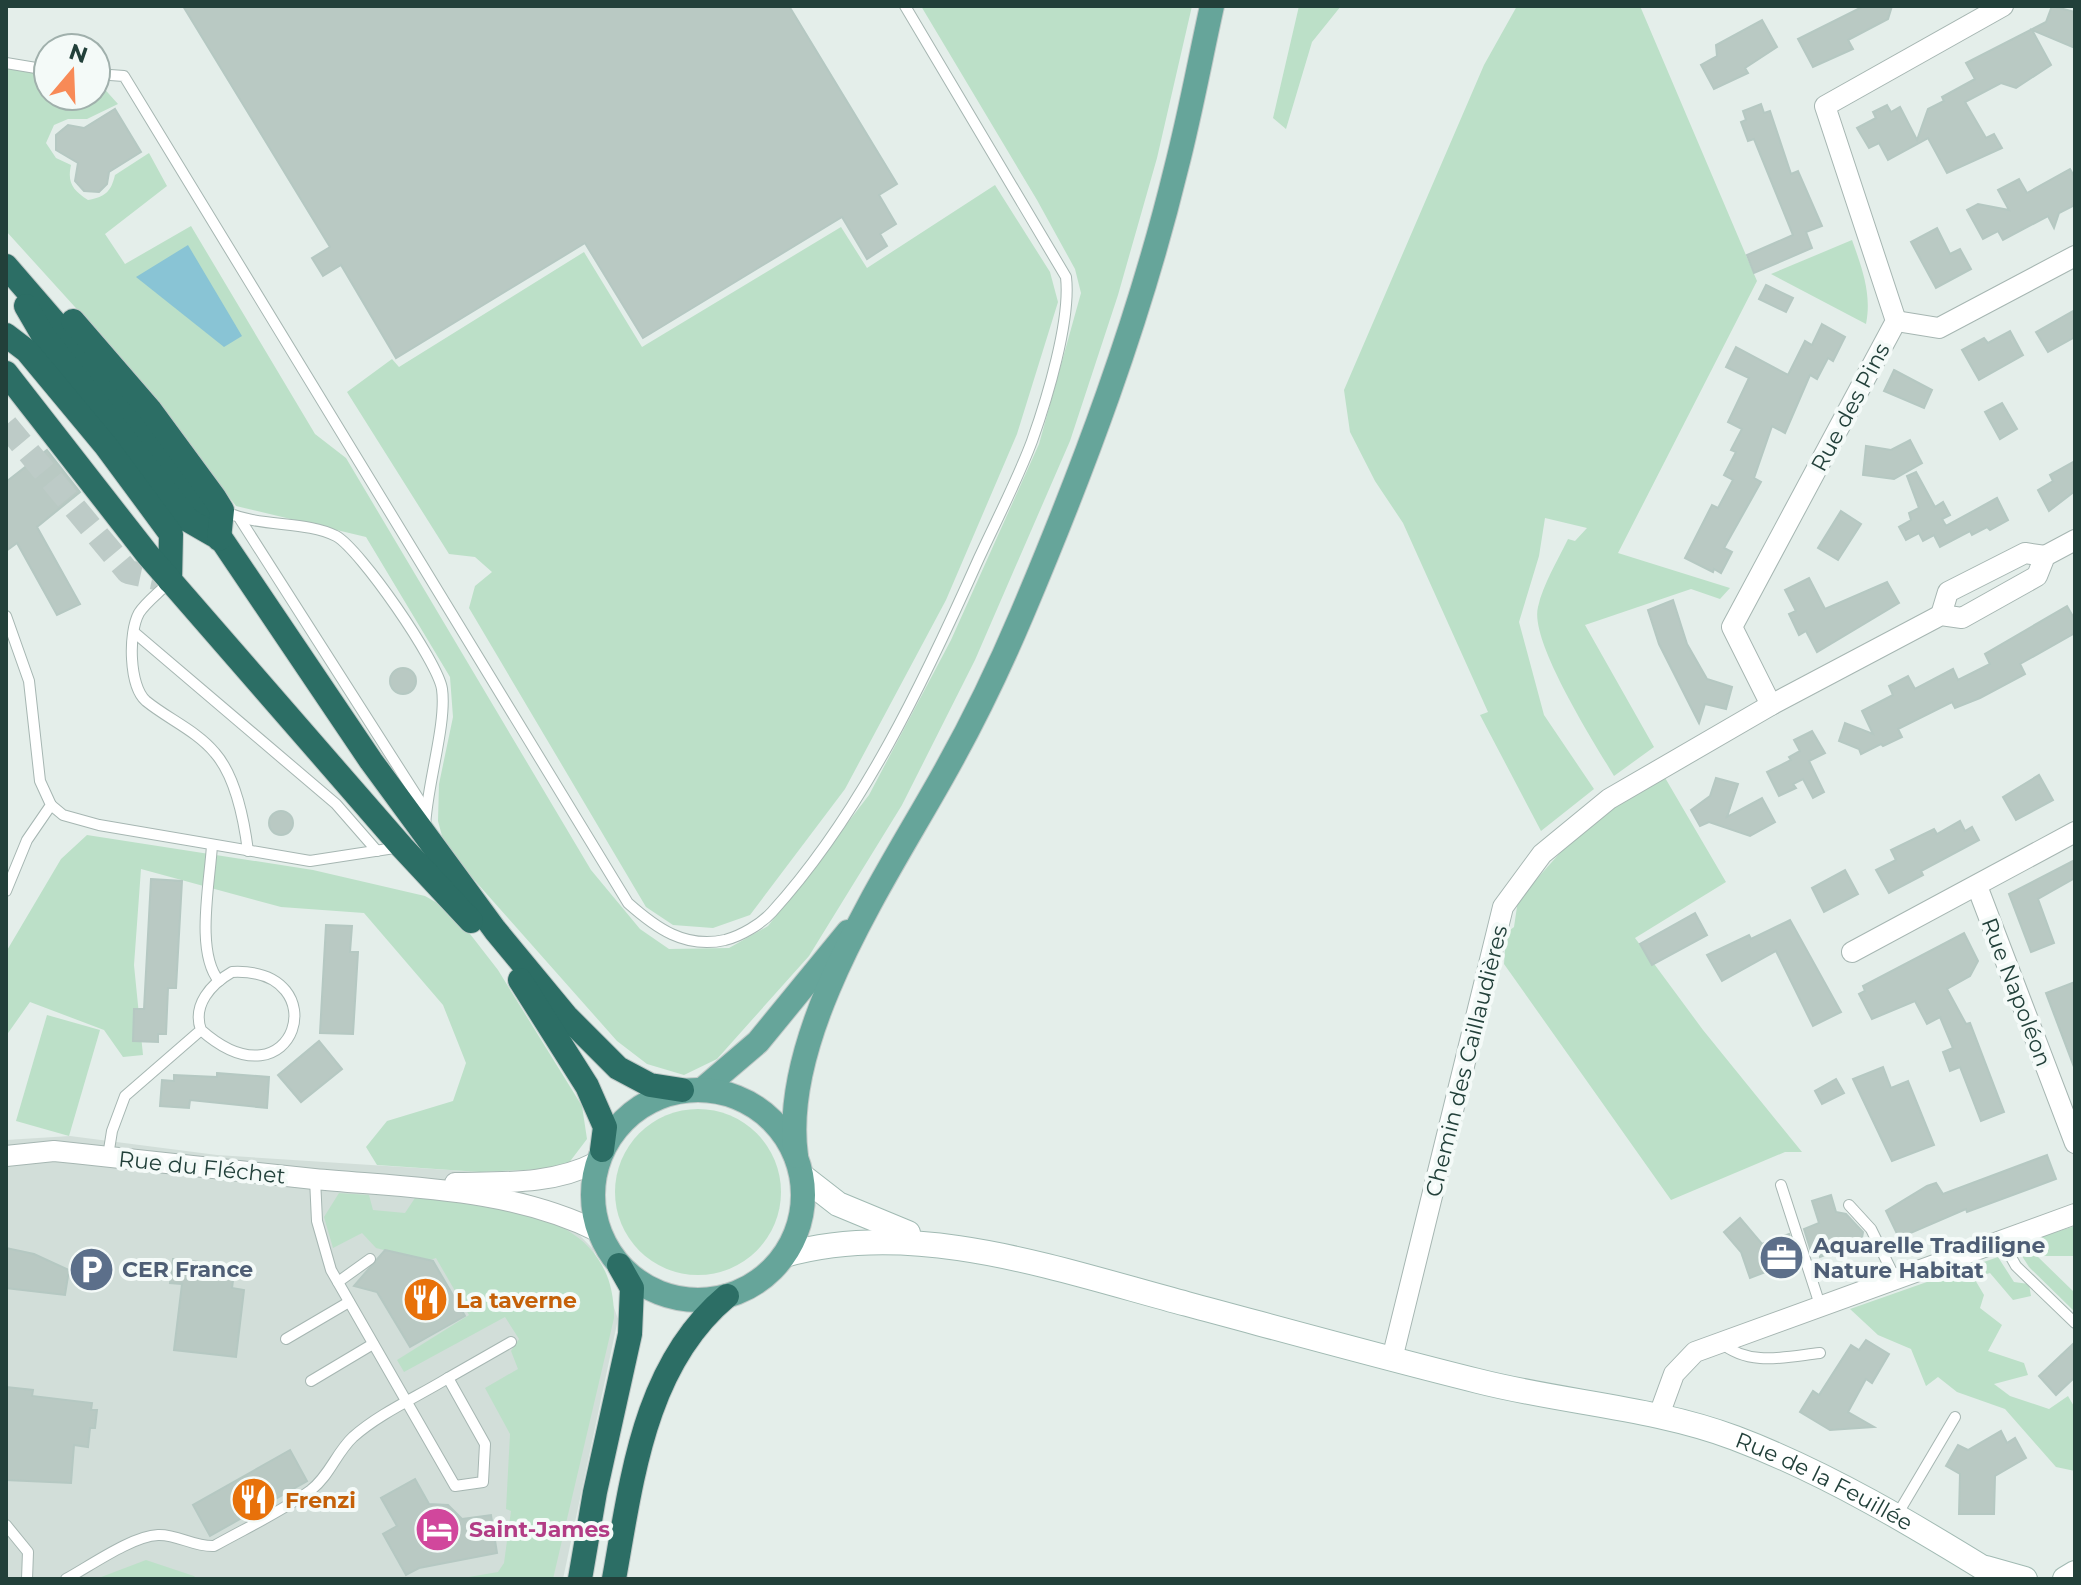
<svg xmlns="http://www.w3.org/2000/svg" width="2081" height="1585" viewBox="0 0 2081 1585" font-family="Montserrat,sans-serif">
	<style>
		.built { fill: #d2ded9 }
		.green { fill: #bce0c8 }
		.water { fill: #89c4d5 }
		.building { fill: #b9c9c3; stroke: #b5c8c2; stroke-width: 2 }
		.lines { fill: none; stroke-linecap: round; stroke-linejoin: round }
		.highway-tunnel { stroke: #bdcbc7; stroke-width: 24; stroke-dasharray: 24 12; stroke-linecap: butt }
		.lane-casing { stroke: #a6b6b2; stroke-width: 12 }
		.street-casing { stroke: #a6b6b2; stroke-width: 22 }
		.secondary-casing { stroke: #a1bab3; stroke-width: 26 }
		.primary-casing { stroke: #c1cac8; stroke-width: 26 }
		.highway-casing { stroke: #c1cac8; stroke-width: 26 }
		.lane { stroke: #fff; stroke-width: 10 }
		.street { stroke: #fff; stroke-width: 20 }
		.secondary { stroke: #fff; stroke-width: 24 }
		.primary { stroke: #66a59a; stroke-width: 24 }
		.highway { stroke: #2c6e65; stroke-width: 24 }
		.labels { text-anchor: middle; stroke-width: 8; stroke-linejoin: round; paint-order: stroke }
		.street-label { font-size: 22px; fill: #22403a; stroke: #f4faf8 }
		.service-label { font-size: 22px; font-weight: bold; fill: #4e5e75; stroke: #f4faf8; text-anchor: start }
		.food-label { font-size: 22px; font-weight: bold; fill: #c56008; stroke: #f4faf8; text-anchor: start }
		.hotel-label { font-size: 22px; font-weight: bold; fill: #b23c85; stroke: #f4faf8; text-anchor: start }
	</style>
	<rect width="100%" height="100%" fill="#e4eeea"/>
	<path class="built" d="M70,1136L217,1155L480,1172L549,1204L593,1249L618,1319L563,1579H6V1140Z"/>
	<g class="green">
		<path d="M921,6H1192L1157,158L1118,295L1070,441L975,660L902,805L809,956L717,1059L684,1075L647,1064L617,1041L445,847L438,821L439,784L453,717L450,677L366,537L236,506L104,339L6,231V68L48,75V96H96V83L100,84L118,104L87,119H68L54,125L46,143L56,158L71,165C67,183 73,190 88,200C105,197 111,192 115,175L149,153L167,186L105,234L125,264L191,226L315,434L346,458L591,870L640,929L669,949L729,948L768,926L869,795L951,640L1039,444L1081,293L1075,269L1037,200Z"/>
		<path d="M1299,6H1341L1312,42L1286,129L1273,118Z"/>
		<path d="M1517,6H1640L1757,281L1618,553L1730,588L1720,599L1691,589L1585,625L1654,747L1614,776C1595,744 1529,641 1538,607C1543,584 1558,560 1568,539L1575,541L1587,528L1545,518L1539,556L1519,622L1544,715L1594,789L1541,831L1480,715L1488,712L1403,523L1375,481L1350,432L1344,390L1484,65Z"/>
		<path d="M995,185L1050,272L1058,302L1017,434L946,600L845,789L750,915L713,928L673,925L646,907L469,608L475,586L492,572L475,557L449,554L347,392L392,359L399,367L584,252L642,347L841,227L867,268Z"/>
		<path d="M1852,240C1862,268 1872,294 1866,324L1771,274Z"/>
		<path d="M1664,776L1726,882L1635,938L1703,1030L1802,1152H1785L1671,1200L1504,964L1506,933L1514,927L1518,900L1567,845L1606,809Z"/>
		<path d="M87,835L313,870L425,896L453,912L498,970L582,1106L587,1139L565,1168L480,1172L377,1165L366,1147L387,1121L453,1101L466,1063L443,1005L364,913L281,907L141,869L134,965L143,1055L123,1057L104,1030L30,1002L6,1036V952L61,859Z"/>
		<path d="M47,1015L100,1030L69,1136L16,1121Z"/>
		<circle cx="698" cy="1192" r="83"/>
		<path d="M339,1193L369,1195L373,1210L405,1213L415,1198C496,1206 615,1208 614,1318L553,1579H457L498,1572L504,1563L511,1511L506,1509L510,1434L485,1388L518,1369L511,1351L519,1339L505,1317L404,1372L397,1360L469,1315L436,1258L427,1261L376,1248L362,1233L333,1248L324,1217Z"/>
		<path d="M2075,1226V1256H2037L2075,1293V1312L2029,1267L2015,1245Z"/>
		<path d="M1998,1257L2014,1282L2029,1284L2031,1296L2013,1300L1990,1273L1974,1278L1984,1295L1980,1308L2002,1325L1988,1351L2024,1363L2028,1375L1994,1384L2010,1396L2049,1409L2068,1396L2075,1408V1471L2056,1467L2005,1409L1957,1392L1938,1377L1926,1386L1911,1349L1878,1335L1850,1309Z"/>
		<path d="M146,1560L194,1576L197,1579H96Z"/>
	</g>
	<path class="water" d="M188,245L242,336L224,347L136,277Z"/>
	<g class="building">
		<path d="M183,6H789L897,184L879,195L896,224L880,234L887,246L867,259L842,217L643,338L585,243L396,358L341,265L323,276L312,258L330,247Z"/>
		<path d="M1864,6H1892L1888,19L1848,40L1853,49L1813,67L1798,39Z"/>
		<path d="M2052,6L2075,12V48L2032,30L2051,65L2016,88L2001,83L1965,102L1986,138L1994,134L2002,148L1947,173L1928,138L1888,160L1879,143L1869,148L1857,128L1876,118L1873,112L1887,105L1891,112L1900,107L1917,140L1928,109L1944,101L1942,97L1975,79L1966,63L2046,22Z"/>
		<path d="M1762,20L1777,47L1745,68L1748,73L1714,89L1701,65L1717,56L1716,45Z"/>
		<path d="M1761,104L1764,113L1770,111L1791,174L1798,171L1822,226L1806,232L1812,248L1754,273L1747,255L1793,235L1754,139L1748,141L1741,122L1746,120L1743,111Z"/>
		<path d="M115,109L141,152L109,172L107,184L99,192L84,191L75,181L78,163L56,150V135L68,125L84,128Z"/>
		<path d="M2070,169L2075,178V205L2059,213L2054,228L2048,216L2003,240L1998,231L1983,239L1967,210L1978,204L2009,210L1998,190L2019,179L2027,193Z"/>
		<path d="M1937,228L1950,254L1960,249L1971,269L1936,288L1911,242Z"/>
		<path d="M1766,285L1793,298L1786,312L1759,299Z"/>
		<path d="M2075,310V337L2048,352L2036,332Z"/>
		<path d="M1822,324L1845,337L1833,361L1828,358L1817,379L1810,375L1785,433L1772,426L1754,478L1761,482L1724,548L1732,552L1721,573L1714,569L1713,572L1685,558L1712,505L1718,508L1733,480L1724,475L1736,452L1731,450L1742,429L1728,422L1749,378L1726,367L1736,347L1788,375L1805,341L1812,345Z"/>
		<path d="M2010,331L2023,355L1979,380L1962,350L1984,338L1988,343Z"/>
		<path d="M1894,370L1932,390L1924,408L1884,391Z"/>
		<path d="M2002,403L2017,429L2000,439L1985,412Z"/>
		<path d="M1910,440L1922,463L1894,479L1863,475L1866,446L1891,450Z"/>
		<path d="M47,450L80,492L37,527L80,604L57,615L17,543L6,551V482Z"/>
		<path d="M2075,461V491L2049,511L2038,490L2053,481L2050,475Z"/>
		<path d="M1916,472L1935,507L1943,502L1950,515L1942,519L1946,526L1997,498L2008,520L1990,530L1987,527L1972,535L1970,531L1940,547L1934,535L1923,541L1919,533L1906,540L1899,527L1911,520L1909,513L1919,508L1907,476Z"/>
		<path d="M1841,511L1861,524L1838,560L1818,548Z"/>
		<path d="M1809,578L1825,609L1887,582L1899,603L1817,652L1806,631L1799,635L1789,614L1796,611L1785,590Z"/>
		<path d="M1673,600L1687,644L1707,679L1732,687L1726,709L1705,704L1699,723L1659,644L1648,610Z"/>
		<path d="M2067,606L2075,620V633L2020,664L2025,674L1980,698L1955,708L1952,702L1898,729L1902,737L1883,746L1881,744L1861,754L1859,749L1839,741L1845,723L1873,734L1862,711L1893,695L1889,686L1908,676L1915,689L1953,669L1958,680L1990,664L1985,654Z"/>
		<circle cx="403" cy="681" r="13"/>
		<path d="M1812,731L1825,753L1809,761L1824,792L1813,798L1803,779L1793,784L1796,788L1779,796L1767,772L1791,760L1789,757L1800,751L1794,740Z"/>
		<path d="M2039,775L2053,800L2016,820L2003,797Z"/>
		<path d="M1716,778L1738,784L1727,817L1762,798L1775,822L1750,836L1709,822L1700,826L1691,810L1710,796Z"/>
		<circle cx="281" cy="823" r="12"/>
		<path d="M1960,821L1965,831L1972,827L1979,840L1921,871L1923,875L1889,893L1876,870L1896,860L1891,850L1934,829L1937,834Z"/>
		<path d="M2075,860V878L2038,899L2054,943L2031,952L2009,894Z"/>
		<path d="M1845,870L1858,894L1824,912L1812,888Z"/>
		<path d="M151,879L182,881L176,988H168L166,1034H158V1042L133,1041L134,1009H144Z"/>
		<path d="M1695,913L1707,935L1652,965L1640,944Z"/>
		<path d="M1790,920L1841,1012L1813,1026L1776,951L1722,981L1707,955L1749,935L1751,939Z"/>
		<path d="M326,925L352,926L350,952H358L353,1034L320,1033Z"/>
		<path d="M1964,933L1978,961L1970,976L1947,989L1966,1024L1970,1023L2004,1112L1981,1121L1960,1067L1950,1071L1943,1052L1953,1048L1940,1017L1927,1024L1915,1001L1872,1019L1859,994L1865,991L1863,986Z"/>
		<path d="M2075,982V1066L2074,1067L2046,993Z"/>
		<path d="M319,1041L342,1069L301,1102L278,1075Z"/>
		<path d="M1883,1067L1891,1088L1908,1081L1934,1145L1892,1161L1853,1079Z"/>
		<path d="M217,1073L269,1077L267,1108L190,1100L189,1108L160,1106L162,1080L174,1081V1075L217,1077Z"/>
		<path d="M1836,1079L1844,1093L1822,1104L1815,1091Z"/>
		<path d="M2047,1155L2056,1179L1967,1212L1966,1209L1899,1238L1886,1211L1927,1186L1936,1183L1943,1194Z"/>
		<path d="M1831,1195L1836,1212L1846,1214L1863,1232L1859,1255L1836,1251L1820,1257L1819,1252L1812,1255L1804,1229L1819,1223L1812,1201Z"/>
		<path d="M1740,1218L1762,1244L1789,1234L1797,1260L1750,1278L1741,1252L1724,1232Z"/>
		<path d="M6,1248L34,1254L69,1270L65,1295L6,1288Z"/>
		<path d="M385,1250L433,1261L465,1316L410,1347L377,1292L354,1286Z"/>
		<path d="M173,1259L235,1266L232,1288L244,1290L236,1357L174,1350L182,1284L170,1283Z"/>
		<path d="M1866,1340L1889,1354L1872,1383L1866,1379L1848,1412L1874,1427L1830,1430L1800,1412L1813,1391L1819,1395L1851,1345L1859,1350Z"/>
		<path d="M2075,1342V1377L2056,1395L2039,1376Z"/>
		<path d="M6,1387L33,1390L32,1396L92,1403L91,1410H97L95,1428H90L88,1447L74,1445L71,1483L6,1480Z"/>
		<path d="M2001,1431L2007,1443L2015,1438L2026,1458L1995,1476L1994,1514H1959L1960,1474L1946,1466L1958,1445L1968,1450Z"/>
		<path d="M290,1450L307,1481L210,1536L193,1505Z"/>
		<path d="M415,1479L429,1504L448,1505L462,1519L491,1515L497,1553L419,1568L406,1575L383,1534L397,1526L381,1498Z"/>
	</g>
	<g class="lines">
		<path class="highway-tunnel" d="M6,425L128,572L170,581"/>
		<defs>
			<g id="lane">
				<path d="M6,63L48,70"/>
				<path d="M96,74L124,76L628,903C656,928 685,949 725,940C741,936 761,924 772,912C862,813 925,679 979,558C997,519 1017,481 1032,441C1047,399 1071,320 1066,277L905,6"/>
				<path d="M224,511C258,528 305,520 336,536C360,549 438,662 442,689C447,724 426,788 425,828"/>
				<path d="M240,519L425,809"/>
				<path d="M169,582C160,592 146,602 139,613C128,633 129,686 146,701C168,719 197,731 215,753C236,777 244,820 248,851"/>
				<path d="M6,616L29,681L40,781L51,805L27,840L6,891"/>
				<path d="M135,633L336,804L377,851"/>
				<path d="M51,805L63,815L99,825L310,861L401,847"/>
				<path d="M212,845C210,882 195,952 219,981"/>
				<path d="M108,1156L112,1131L125,1096L201,1030C295,1113 339,967 232,972C211,984 192,1005 201,1030"/>
				<path d="M1781,1185L1820,1305"/>
				<path d="M1849,1205L1871,1229L1895,1278"/>
				<path d="M2002,1241L2016,1266L2075,1323"/>
				<path d="M338,1282L370,1259"/>
				<path d="M286,1339L349,1302"/>
				<path d="M1720,1342C1749,1367 1785,1357 1820,1353"/>
				<path d="M448,1378L511,1342"/>
				<path d="M311,1381L373,1344"/>
				<path d="M1897,1515L1955,1417"/>
				<path d="M6,1525L28,1552L27,1579"/>
				<path d="M66,1579C90,1566 132,1536 158,1535C177,1534 194,1547 214,1546C246,1528 281,1512 311,1490C330,1475 336,1453 353,1437C380,1413 417,1397 448,1378L485,1444L483,1482L455,1486L331,1270L317,1221L315,1179"/>
			</g>
			<g id="street">
				<path d="M1896,321L1939,328L2075,256"/>
				<path d="M1941,615L1948,592L2025,553L2045,556"/>
				<path d="M1771,705L1732,627L1896,321L1825,106L2003,6"/>
				<path d="M1977,886L2075,1143"/>
				<path d="M1852,952L2075,832"/>
				<path d="M6,1156L54,1151C141,1160 228,1170 314,1179C411,1188 511,1188 599,1232"/>
				<path d="M455,1183C505,1182 552,1185 597,1162"/>
				<path d="M1392,1359L1503,907L1542,854L1609,799L1771,705L1941,615L1962,618L2037,576L2045,556L2075,540"/>
				<path d="M1659,1415L1674,1374L1695,1352L2075,1214"/>
			</g>
			<g id="secondary">
				<path d="M802,1176L838,1204L908,1233"/>
				<path id="s1" d="M785,1255C916,1218 1059,1270 1187,1304C1284,1330 1381,1357 1478,1381C1564,1403 1652,1407 1735,1438C1828,1473 1917,1527 2001,1579"/>
				<path d="M1986,1568L2025,1579"/>
				<path d="M2065,1579L2075,1573"/>
			</g>
			<g id="primary">
				<path d="M703,1089L758,1042L848,932"/>
				<circle cx="698" cy="1195" r="105"/>
				<path d="M796,1156C779,1033 888,875 946,770C974,720 1000,666 1022,614C1083,470 1139,321 1176,169C1190,115 1200,60 1212,6"/>
			</g>
			<g id="highway">
				<path d="M6,266L57,325L201,509L371,761L495,930L566,1016L618,1068L650,1085L682,1090"/>
				<path d="M26,306L44,337L188,520L214,535"/>
				<path d="M73,321L150,410L214,497L222,510L219,539"/>
				<path d="M6,335L27,351L106,446L171,534L170,581"/>
				<path d="M6,373L148,555L402,847L471,921"/>
				<path d="M520,980L587,1086L605,1127L602,1150"/>
				<path d="M580,1579L595,1492L630,1334L632,1288L619,1265"/>
				<path d="M614,1579C632,1479 644,1365 727,1296"/>
			</g>
		</defs>
		<use href="#lane" class="lane-casing"/>
		<use href="#street" class="street-casing"/>
		<use href="#secondary" class="secondary-casing"/>
		<use href="#primary" class="primary-casing"/>
		<use href="#highway" class="highway-casing"/>
		<use href="#lane" class="lane"/>
		<use href="#street" class="street"/>
		<use href="#secondary" class="secondary"/>
		<use href="#primary" class="primary"/>
		<use href="#highway" class="highway"/>
	</g>
	<defs>
		<symbol id="office-disc" viewBox="-11 -11 22 22"><circle r="9.5" fill="#5c6f8a" stroke="#f4faf8"/><path d="M-6-3h4V-5.5h4V-3h4V5H-6ZM-1-4.5V-3h2v-1.5ZM-6 0V1H6V0Z" fill="#fff"/></symbol>
		<symbol id="parking-disc" viewBox="-11 -11 22 22"><circle r="9.5" fill="#5c6f8a" stroke="#f4faf8"/><path d="M-3.5-5.5H1a3.5 3.5 0 0 1 0 7H-1V5.5H-3.5ZM-1-3.4V-.6H.8a1.4 1.4 0 0 0 0-2.8Z" fill="#fff"/></symbol>
		<symbol id="restaurant-disc" viewBox="-11 -11 22 22"><circle r="9.5" fill="#e8710a" stroke="#f4faf8"/><path d="M-5-6h1v4h1v-4h1v4h1v-4h1v5L-1.5 .5V6h-2V.5L-5-1ZM5-6V6H3V1.5H1.5Q1.5-4 5-6Z" fill="#fff"/></symbol>
		<symbol id="hotel-disc" viewBox="-11 -11 22 22"><circle r="9.5" fill="#d1479c" stroke="#f4faf8"/><path d="M-6-4.5h1.5V1H6V5H4.5V3h-9V5H-6ZM-4 0a1.8 1.8 0 1 1 3.6 0ZM.5 0V-2.5h3Q6-2.5 6 0Z" fill="#fff"/></symbol>
	</defs>
	<g fill-rule="evenodd">
		<use href="#office-disc" x="1756" y="1232" width="51" height="51"/>
		<use href="#parking-disc" x="66" y="1244" width="51" height="51"/>
		<use href="#restaurant-disc" x="400" y="1274" width="51" height="51"/>
		<use href="#restaurant-disc" x="228" y="1474" width="51" height="51"/>
		<use href="#hotel-disc" x="412" y="1504" width="51" height="51"/>
	</g>
	<g class="labels">
		<g class="street-label">
			<text transform="translate(1850 407) rotate(-62)" y="8">Rue des Pins</text>
			<text transform="translate(2017 992) rotate(69)" y="8">Rue Napoléon</text>
			<text transform="translate(1466 1061) rotate(-76)" y="8">Chemin des Caillaudières</text>
			<text transform="translate(202 1167) rotate(6)" y="8">Rue du Fléchet</text>
			<text dy="8" stroke="none"><textPath href="#s1" startOffset="1074">Rue de la Feuillée</textPath></text>
		</g>
		<g class="service-label">
			<text x="1813" y="1253">Aquarelle Tradiligne<tspan x="1813" dy="25">Nature Habitat</tspan></text>
			<text x="122" y="1277">CER France</text>
		</g>
		<g class="food-label">
			<text x="456" y="1308">La taverne</text>
			<text x="285" y="1508">Frenzi</text>
		</g>
		<g class="hotel-label">
			<text x="469" y="1537">Saint-James</text>
		</g>
	</g>
	<rect width="2081" height="1585" fill="none" stroke="#22403a" stroke-width="16"/>
	<g transform="translate(72 72) rotate(19)"><circle r="38" fill="#f4faf8" stroke="#a0b0ac" stroke-width="2"/>
	<path d="M0-6L14 30L0 20L-14 30Z" fill="#f88a57"/>
	<text y="-12" font-size="22" font-weight="bold" text-anchor="middle" fill="#22403a">N</text>
	</g>
</svg>
